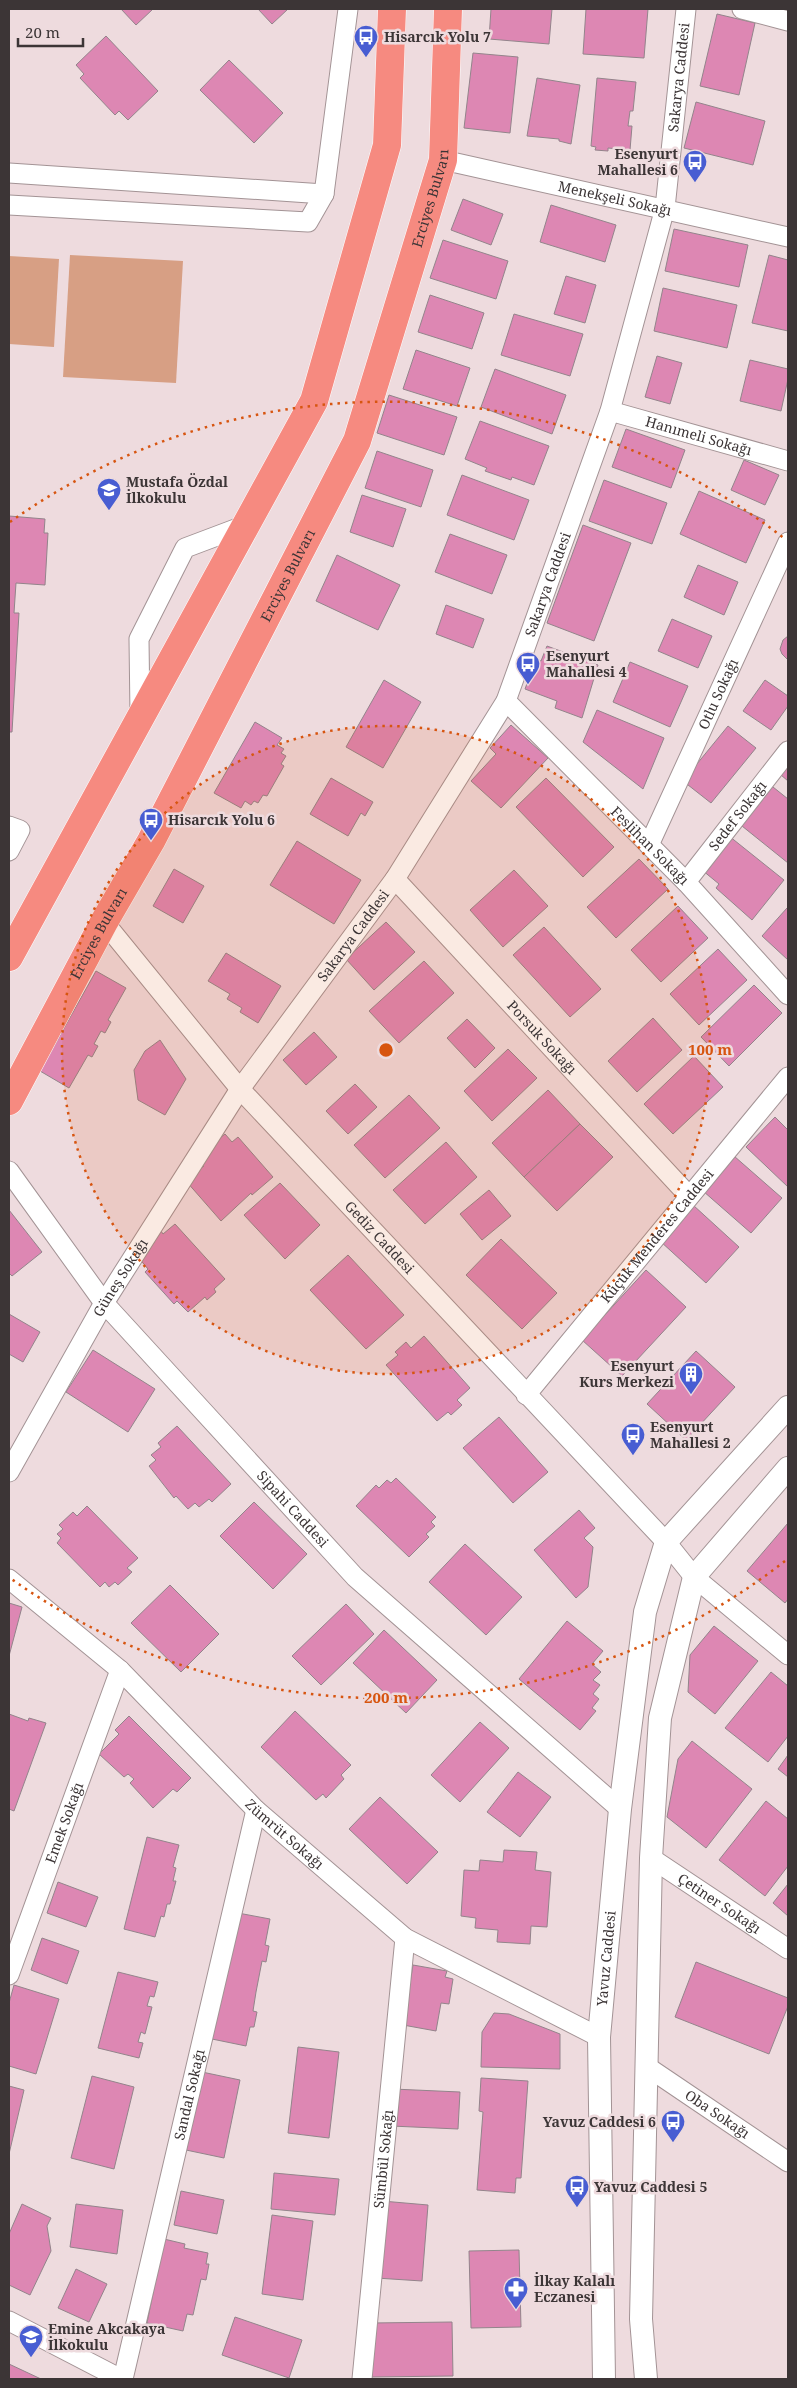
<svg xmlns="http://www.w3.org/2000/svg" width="797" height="2388" viewBox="0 0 797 2388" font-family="'Noto Serif',serif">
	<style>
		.green { fill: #d79f84 }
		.building { fill: #dd87b3; stroke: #93848b }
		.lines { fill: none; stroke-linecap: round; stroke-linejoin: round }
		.minor-casing { stroke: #a39395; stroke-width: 21 }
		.tertiary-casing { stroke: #a39395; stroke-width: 24 }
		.trunk-casing { stroke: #fff; stroke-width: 29 }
		.minor { stroke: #fff; stroke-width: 19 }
		.tertiary { stroke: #fff; stroke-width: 22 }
		.trunk { stroke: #f68a80; stroke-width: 28 }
		.ring { fill: none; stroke: #d75510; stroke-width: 2.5; stroke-dasharray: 2.5 5 }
		.labels { text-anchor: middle; stroke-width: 5; stroke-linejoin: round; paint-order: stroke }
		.poi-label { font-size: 14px; font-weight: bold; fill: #3c3536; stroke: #eedbde; text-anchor: start }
		.street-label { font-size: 14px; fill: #3c3536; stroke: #eedbde }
		.centre { fill: #d75510; stroke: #eedbde; stroke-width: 2.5 }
		.ring-label { font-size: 15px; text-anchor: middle; font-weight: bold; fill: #d75510; stroke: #eedbde; stroke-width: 5; stroke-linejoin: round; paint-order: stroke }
	</style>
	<rect width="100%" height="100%" fill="#eedbde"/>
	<g class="green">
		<path d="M70,255L183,261L176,383L63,377Z"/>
		<path d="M9,256L59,259L54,347L9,344Z"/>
	</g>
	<g class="building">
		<path d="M121,9H153L136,25Z"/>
		<path d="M258,9H288L272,24Z"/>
		<path d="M491,9H552L549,44L489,39Z"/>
		<path d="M586,9H648L644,58L583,54Z"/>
		<path d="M717,14L755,23L739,95L700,86Z"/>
		<path d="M106,36L158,91L128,120L119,111L115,115L80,78L84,74L76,65Z"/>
		<path d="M473,53L518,57L510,133L464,128Z"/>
		<path d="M229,60L283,113L254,143L200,90Z"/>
		<path d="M537,78L580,85L571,144L559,141V139L527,136Z"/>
		<path d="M597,78L636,82L633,111H630L628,126H632L630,150L608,148V151L595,150L596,147L591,146Z"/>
		<path d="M696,102L765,121L753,165L684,148Z"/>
		<path d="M463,199L503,214L491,245L451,230Z"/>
		<path d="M551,205L616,225L605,262L540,242Z"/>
		<path d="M674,229L748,245L739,287L665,271Z"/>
		<path d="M443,240L508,261L496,299L430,278Z"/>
		<path d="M769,255L788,260V331L752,323Z"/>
		<path d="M566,276L596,285L585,323L554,314Z"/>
		<path d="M663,288L737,305L727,348L654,331Z"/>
		<path d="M430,295L484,313L472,349L418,332Z"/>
		<path d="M514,314L583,334L570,376L501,355Z"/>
		<path d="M416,350L470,368L457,406L403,389Z"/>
		<path d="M657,356L682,363L670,404L645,397Z"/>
		<path d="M750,360L788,369V379L781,411L740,401Z"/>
		<path d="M495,369L566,395L552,434L481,407Z"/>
		<path d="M389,395L457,417L444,455L377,433Z"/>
		<path d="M480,421L549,446L534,485L512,477L511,480L485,471L487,468L465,459Z"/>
		<path d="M626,429L685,450L671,488L612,467Z"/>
		<path d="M377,451L433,470L421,507L365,488Z"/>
		<path d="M744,460L779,475L765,505L731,490Z"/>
		<path d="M462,475L529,500L514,540L447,515Z"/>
		<path d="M604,480L667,503L652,544L589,521Z"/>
		<path d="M699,491L765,520L746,563L680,534Z"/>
		<path d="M362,495L406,509L393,547L350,532Z"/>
		<path d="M9,516L45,519L44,533H48L45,585L16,583L14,613H19L12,732H9Z"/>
		<path d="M583,525L631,543L594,641L547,623Z"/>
		<path d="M450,534L507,555L492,594L435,572Z"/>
		<path d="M337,555L400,585L378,630L316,601Z"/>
		<path d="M698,565L738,582L724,615L684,597Z"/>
		<path d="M446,605L484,619L473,648L436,634Z"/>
		<path d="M672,619L712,636L698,668L658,651Z"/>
		<path d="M788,636V660L782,654L780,649L783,640Z"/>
		<path d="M547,646L598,665L582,718L555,708L557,701L525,689L536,659L541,661Z"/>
		<path d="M630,662L688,686L670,727L613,702Z"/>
		<path d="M384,680L421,702L383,768L346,747Z"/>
		<path d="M765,680L788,696V706L771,730L743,711Z"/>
		<path d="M597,710L664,738L643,789L583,742Z"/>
		<path d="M255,722L282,738L277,745L284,749L281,753L286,756L281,764L284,766L267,796L263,795L258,803L254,801L251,805L245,801L241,808L214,793Z"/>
		<path d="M511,725L548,758L501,808L471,781L496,754L490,748Z"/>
		<path d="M728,726L756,748L711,803L683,781Z"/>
		<path d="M788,766V781L781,775Z"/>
		<path d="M331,778L373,802L365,816L361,813L348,836L310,814Z"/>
		<path d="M546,778L614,847L583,877L516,807Z"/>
		<path d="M768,783L788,799V863L737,822Z"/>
		<path d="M729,836L784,880L752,920L716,888L719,884L702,870Z"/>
		<path d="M297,841L361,880L334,924L270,885Z"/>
		<path d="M639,859L668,889L616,938L587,907Z"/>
		<path d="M174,869L204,886L183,923L153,906Z"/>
		<path d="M514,870L548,906L503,947L470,910Z"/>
		<path d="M678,906L708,938L661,982L631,950Z"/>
		<path d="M787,908L788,909V960L762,936Z"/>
		<path d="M386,922L415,952L374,990L346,959Z"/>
		<path d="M544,927L601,989L570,1017L513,955Z"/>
		<path d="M718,949L747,980L699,1025L670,994Z"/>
		<path d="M226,953L281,986L258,1023L240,1012L242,1008L227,999L230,994L208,981Z"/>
		<path d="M424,961L454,993L399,1043L369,1011Z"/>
		<path d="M96,971L126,988L108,1020L111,1022L105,1033L101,1031L94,1044L98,1046L92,1057L88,1055L69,1088L40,1071Z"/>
		<path d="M754,985L782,1013L729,1066L701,1037Z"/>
		<path d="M653,1018L682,1050L637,1092L608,1061Z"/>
		<path d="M467,1019L495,1048L475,1068L447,1038Z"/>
		<path d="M314,1032L337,1057L306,1085L283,1060Z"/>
		<path d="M160,1040L186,1079L165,1115L138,1100L134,1070L145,1051Z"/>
		<path d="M508,1049L537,1078L492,1121L464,1091Z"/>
		<path d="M694,1056L723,1087L673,1134L644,1104Z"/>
		<path d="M355,1084L377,1107L348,1134L326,1111Z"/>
		<path d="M548,1090L580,1124L524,1177L492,1143Z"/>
		<path d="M409,1095L440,1128L385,1178L354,1145Z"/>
		<path d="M775,1117L788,1130V1187L746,1147Z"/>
		<path d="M580,1124L613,1157L557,1211L524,1177Z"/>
		<path d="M225,1134L232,1142L238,1137L273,1177L252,1195L251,1193L221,1221L186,1181L204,1166L196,1158Z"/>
		<path d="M446,1142L477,1177L425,1224L393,1190Z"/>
		<path d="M734,1156L782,1198L751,1233L703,1191Z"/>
		<path d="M280,1183L320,1225L285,1259L244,1215Z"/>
		<path d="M489,1190L511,1216L482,1240L460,1214Z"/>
		<path d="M693,1205L739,1247L706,1283L660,1241Z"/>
		<path d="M9,1210L42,1252L12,1276L9,1273Z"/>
		<path d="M175,1224L225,1279L214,1289L216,1292L207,1300L205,1297L188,1312L177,1301L174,1304L145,1272L148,1269L138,1257L155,1242L152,1239L161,1231L163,1234Z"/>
		<path d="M501,1239L557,1293L522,1329L466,1275Z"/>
		<path d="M348,1255L404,1315L366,1349L310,1290Z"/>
		<path d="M646,1270L686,1307L622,1376L582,1340Z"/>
		<path d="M9,1314L40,1332L23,1362L9,1354Z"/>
		<path d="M424,1336L470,1388L457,1400L462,1405L451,1415L448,1412L437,1421L386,1365L398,1355L395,1352L406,1342L411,1348Z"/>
		<path d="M93,1350L155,1389L128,1432L66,1392Z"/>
		<path d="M696,1351L735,1387L686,1440L647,1404Z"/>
		<path d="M499,1417L548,1472L513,1503L463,1448Z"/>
		<path d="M177,1426L231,1484L212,1502L209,1499L199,1507L195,1503L188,1509L176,1496L174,1498L149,1466L156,1460L151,1455L161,1447L158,1443Z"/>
		<path d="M396,1478L436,1517L431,1522L435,1526L426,1534L429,1537L409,1557L356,1506L376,1485L379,1488L387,1480L391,1483Z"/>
		<path d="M254,1502L307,1554L273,1589L220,1536Z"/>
		<path d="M87,1506L138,1558L127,1568L132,1572L118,1585L115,1582L109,1587L105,1582L100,1587L57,1543L61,1538L57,1534L63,1529L59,1525L73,1512L77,1516Z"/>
		<path d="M579,1510L595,1528L584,1538L593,1547L588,1587L576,1598L534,1550Z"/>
		<path d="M788,1523V1599L785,1603L747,1571Z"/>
		<path d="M465,1544L522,1597L486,1635L429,1582Z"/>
		<path d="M170,1585L219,1634L181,1672L131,1623Z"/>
		<path d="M9,1603L22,1607L9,1656Z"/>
		<path d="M346,1604L374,1634L321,1685L292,1656Z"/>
		<path d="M567,1621L603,1651L592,1664L601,1672L593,1680L600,1685L593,1694L599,1699L592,1708L596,1711L580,1730L519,1679Z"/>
		<path d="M714,1626L758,1661L715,1714L688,1692L690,1655Z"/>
		<path d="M384,1630L437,1680L406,1713L353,1663Z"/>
		<path d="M771,1672L788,1686V1736L768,1762L725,1728Z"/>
		<path d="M295,1711L351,1765L341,1775L344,1779L326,1798L323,1794L316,1800L261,1747Z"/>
		<path d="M9,1714L28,1721L29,1718L46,1723L14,1811L9,1809Z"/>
		<path d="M129,1716L191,1778L177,1792L173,1789L153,1808L130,1783L134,1779L128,1774L124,1777L99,1754L119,1734L115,1730Z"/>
		<path d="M480,1722L509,1748L460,1802L431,1775Z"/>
		<path d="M692,1741L752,1789L706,1848L667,1817L678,1759Z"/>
		<path d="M788,1755V1777L778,1769Z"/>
		<path d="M518,1772L551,1797L520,1837L487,1812Z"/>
		<path d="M380,1797L438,1852L407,1884L349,1829Z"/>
		<path d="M766,1801L788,1819V1866L765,1896L719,1860Z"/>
		<path d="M147,1837L179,1845L173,1867L176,1868L173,1881H176L170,1904H167L164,1917L161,1916L155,1937L124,1929Z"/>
		<path d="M504,1850L537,1852L535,1870L551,1872L547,1927L531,1926L530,1944L497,1942L498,1930L475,1928L476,1918L461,1916L464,1870L479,1871L480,1860L503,1862Z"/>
		<path d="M58,1882L98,1897L86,1927L47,1913Z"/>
		<path d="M788,1884V1916L773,1903Z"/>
		<path d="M238,1913L270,1919L265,1945L269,1946L266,1962L262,1961L256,1992L253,2011L257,2012L254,2027H250L246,2046L212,2039Z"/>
		<path d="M42,1938L79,1951L67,1984L31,1970Z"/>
		<path d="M696,1962L788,1998V2006L769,2054L675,2017Z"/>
		<path d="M413,1965L447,1971L445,1977L453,1979L449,2004L441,2003L436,2031L403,2025Z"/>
		<path d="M118,1972L158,1982L154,1997L150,1996L147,2006L152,2007L145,2034L141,2032L138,2042L143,2043L139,2058L98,2048Z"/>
		<path d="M14,1985L59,1999L36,2074L9,2066V2003Z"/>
		<path d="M494,2013L509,2014L560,2034V2069L481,2067L482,2032Z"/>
		<path d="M298,2047L339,2052L329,2138L288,2133Z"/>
		<path d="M202,2072L240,2080L224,2158L186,2150Z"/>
		<path d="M92,2076L134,2087L114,2169L71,2158Z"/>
		<path d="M481,2078L528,2081L521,2178H516L515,2193L477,2190L483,2112L479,2111Z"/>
		<path d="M9,2086L24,2090L9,2154Z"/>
		<path d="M393,2089L460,2092L458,2129L391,2126Z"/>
		<path d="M274,2173L339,2179L335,2215L271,2209Z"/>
		<path d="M181,2191L224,2200L217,2234L174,2225Z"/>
		<path d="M382,2201L428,2205L422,2281L376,2278Z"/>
		<path d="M22,2204L51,2218L47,2226L51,2251L30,2295L9,2285V2234Z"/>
		<path d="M76,2204L123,2210L117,2254L70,2247Z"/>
		<path d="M272,2215L313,2221L303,2300L262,2294Z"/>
		<path d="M164,2239L185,2244L184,2248L208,2253L206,2264H209L206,2280L201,2279L193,2315L187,2314L183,2331L147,2323Z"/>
		<path d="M519,2250L521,2327L471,2328L469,2251Z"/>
		<path d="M76,2269L107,2284L89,2322L58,2308Z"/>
		<path d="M235,2317L302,2340L289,2378L222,2355Z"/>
		<path d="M452,2322L453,2376L372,2377L371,2323Z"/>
		<path d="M9,2364L41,2379H9Z"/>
	</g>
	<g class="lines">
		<defs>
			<g id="minor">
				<path d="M742,9L788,21"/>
				<path id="s1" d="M443,160L788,237"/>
				<path d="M9,173L324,194"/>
				<path d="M9,205L308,222L324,194L348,9"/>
				<path id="s2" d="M610,411L788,461"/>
				<path id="s3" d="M506,701L686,882L788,995"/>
				<path d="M140,716L139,639L185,548L246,525"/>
				<path d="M9,826L20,830L9,851"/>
				<path id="s4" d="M649,845L788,542"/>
				<path id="s5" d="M395,879L689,1196"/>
				<path id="s6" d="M686,882L788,751"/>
				<path id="s7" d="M104,922L240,1089L666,1542L694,1577L788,1655"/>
				<path id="s8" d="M9,1171L104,1303L355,1577L620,1809"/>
				<path id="s9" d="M526,1395L788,1077"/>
				<path id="s10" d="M9,1472L104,1303L240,1089L395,879L506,701L610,411L665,208L686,9"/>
				<path id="s11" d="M9,1579L120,1670L256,1810L405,1938L599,2037"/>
				<path id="s12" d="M651,1858L788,1949"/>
				<path id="s13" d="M9,1975L120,1670"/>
				<path id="s14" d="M646,2066L788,2162"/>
				<path d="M9,2321L121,2379"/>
				<path id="s15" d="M123,2379L256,1810"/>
				<path id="s16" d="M362,2379L405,1938"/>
			</g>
			<g id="tertiary">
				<path id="s17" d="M604,2379L599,2037L620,1809L645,1612L666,1542L788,1407"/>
				<path d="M646,2379L641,2319L651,1858L660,1718L694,1577L788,1468"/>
			</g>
			<g id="trunk">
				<path d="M9,957L314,401L387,145L392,9"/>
				<path id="s18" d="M9,1101L104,922L151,841L357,441L443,160L448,9"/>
			</g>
		</defs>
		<use href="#minor" class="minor-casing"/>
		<use href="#tertiary" class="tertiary-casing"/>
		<use href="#trunk" class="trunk-casing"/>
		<use href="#minor" class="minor"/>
		<use href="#tertiary" class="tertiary"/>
		<use href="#trunk" class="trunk"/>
	</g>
	<circle cx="386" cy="1050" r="324" fill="#d75510" fill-opacity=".12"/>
	<g class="ring">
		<circle cx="386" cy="1050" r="324"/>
		<path d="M785 1561A648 648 0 0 1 10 1578M10 522A648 648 0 0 1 785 539"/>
	</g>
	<defs>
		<symbol id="bus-pin" viewBox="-11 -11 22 30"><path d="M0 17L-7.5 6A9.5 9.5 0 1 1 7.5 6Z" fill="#485dd2" stroke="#eedbde"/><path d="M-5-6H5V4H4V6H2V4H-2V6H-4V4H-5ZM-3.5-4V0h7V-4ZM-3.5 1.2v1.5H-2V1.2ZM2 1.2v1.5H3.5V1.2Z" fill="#fff"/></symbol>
		<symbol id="school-pin" viewBox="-11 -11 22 30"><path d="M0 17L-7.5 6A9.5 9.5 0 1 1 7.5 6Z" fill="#485dd2" stroke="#eedbde"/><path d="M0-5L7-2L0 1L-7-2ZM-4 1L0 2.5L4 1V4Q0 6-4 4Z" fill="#fff"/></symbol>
		<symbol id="building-pin" viewBox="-11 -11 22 30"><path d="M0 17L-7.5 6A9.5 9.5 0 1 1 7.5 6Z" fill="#485dd2" stroke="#eedbde"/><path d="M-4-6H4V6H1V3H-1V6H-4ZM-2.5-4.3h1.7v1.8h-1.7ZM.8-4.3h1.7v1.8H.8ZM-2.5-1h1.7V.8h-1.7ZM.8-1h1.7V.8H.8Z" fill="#fff"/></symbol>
		<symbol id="pharmacy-pin" viewBox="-11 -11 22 30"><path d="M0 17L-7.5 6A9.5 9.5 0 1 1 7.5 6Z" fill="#485dd2" stroke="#eedbde"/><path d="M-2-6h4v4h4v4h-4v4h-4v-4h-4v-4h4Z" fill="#fff"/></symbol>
	</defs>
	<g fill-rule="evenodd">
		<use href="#bus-pin" x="352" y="23" width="28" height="38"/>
		<use href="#bus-pin" x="681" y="148" width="28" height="38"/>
		<use href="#school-pin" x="95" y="476" width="28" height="38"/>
		<use href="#bus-pin" x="514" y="650" width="28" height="38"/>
		<use href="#bus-pin" x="137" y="806" width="28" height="38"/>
		<use href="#building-pin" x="677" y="1360" width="28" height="38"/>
		<use href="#bus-pin" x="619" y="1421" width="28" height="38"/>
		<use href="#bus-pin" x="659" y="2108" width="28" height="38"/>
		<use href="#bus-pin" x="563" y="2173" width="28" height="38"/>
		<use href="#pharmacy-pin" x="502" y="2275" width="28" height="38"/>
		<use href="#school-pin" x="17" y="2323" width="28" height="38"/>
	</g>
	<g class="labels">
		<g class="poi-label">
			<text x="384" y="42">Hisarcık Yolu 7</text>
			<text x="678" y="159" text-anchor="end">Esenyurt<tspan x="678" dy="16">Mahallesi 6</tspan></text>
			<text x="126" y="487">Mustafa Özdal<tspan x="126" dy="16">İlkokulu</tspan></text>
			<text x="546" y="661">Esenyurt<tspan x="546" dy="16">Mahallesi 4</tspan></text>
			<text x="168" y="825">Hisarcık Yolu 6</text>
			<text x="674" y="1371" text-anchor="end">Esenyurt<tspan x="674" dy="16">Kurs Merkezi</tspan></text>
			<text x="650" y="1432">Esenyurt<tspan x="650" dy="16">Mahallesi 2</tspan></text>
			<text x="656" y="2127" text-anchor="end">Yavuz Caddesi 6</text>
			<text x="594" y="2192">Yavuz Caddesi 5</text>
			<text x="534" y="2286">İlkay Kalalı<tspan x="534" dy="16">Eczanesi</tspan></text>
			<text x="48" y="2334">Emine Akcakaya<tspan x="48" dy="16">İlkokulu</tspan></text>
		</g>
		<g class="street-label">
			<text dy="5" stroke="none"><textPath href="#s10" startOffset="1568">Sakarya Caddesi</textPath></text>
			<text dy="5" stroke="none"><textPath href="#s18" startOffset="1000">Erciyes Bulvarı</textPath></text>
			<text dy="5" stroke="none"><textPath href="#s1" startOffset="176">Menekşeli Sokağı</textPath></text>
			<text dy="5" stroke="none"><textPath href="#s2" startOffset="92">Hanımeli Sokağı</textPath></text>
			<text dy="5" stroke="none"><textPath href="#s18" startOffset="595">Erciyes Bulvarı</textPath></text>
			<text dy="5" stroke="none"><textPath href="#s10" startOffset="1042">Sakarya Caddesi</textPath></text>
			<text dy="5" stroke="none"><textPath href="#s4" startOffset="166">Otlu Sokağı</textPath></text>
			<text dy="5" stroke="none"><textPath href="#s6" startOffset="84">Sedef Sokağı</textPath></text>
			<text dy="5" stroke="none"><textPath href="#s3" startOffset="204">Feslihan Sokağı</textPath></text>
			<text dy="5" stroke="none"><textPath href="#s18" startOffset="190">Erciyes Bulvarı</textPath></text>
			<text dy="5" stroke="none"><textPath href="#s10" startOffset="638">Sakarya Caddesi</textPath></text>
			<text dy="5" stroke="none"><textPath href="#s5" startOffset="216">Porsuk Sokağı</textPath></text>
			<text dy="5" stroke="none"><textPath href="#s9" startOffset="206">Küçük Menderes Caddesi</textPath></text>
			<text dy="5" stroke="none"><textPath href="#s7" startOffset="419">Gediz Caddesi</textPath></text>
			<text dy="5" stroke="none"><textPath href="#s10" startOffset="224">Güneş Sokağı</textPath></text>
			<text dy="5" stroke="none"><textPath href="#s8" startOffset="442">Sipahi Caddesi</textPath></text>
			<text dy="5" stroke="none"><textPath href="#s13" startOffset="162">Emek Sokağı</textPath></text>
			<text dy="5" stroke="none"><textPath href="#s11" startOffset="376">Zümrüt Sokağı</textPath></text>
			<text dy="5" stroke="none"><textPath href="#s12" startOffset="82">Çetiner Sokağı</textPath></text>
			<text dy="5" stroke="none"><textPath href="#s17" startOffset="421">Yavuz Caddesi</textPath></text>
			<text dy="5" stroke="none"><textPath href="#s15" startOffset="292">Sandal Sokağı</textPath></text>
			<text dy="5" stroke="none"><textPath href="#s14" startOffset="86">Oba Sokağı</textPath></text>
			<text dy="5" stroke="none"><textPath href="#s16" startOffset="221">Sümbül Sokağı</textPath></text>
		</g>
	</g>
	<circle cx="386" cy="1050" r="8" class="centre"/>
	<g class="ring-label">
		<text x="710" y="1055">100 m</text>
		<text x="386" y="1703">200 m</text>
	</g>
	<rect width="797" height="2388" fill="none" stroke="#3c3536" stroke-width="20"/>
	<path d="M18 38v8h65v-8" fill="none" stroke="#3c3536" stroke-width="2.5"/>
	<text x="25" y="38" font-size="15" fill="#3c3536" stroke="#eedbde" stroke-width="4" paint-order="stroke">20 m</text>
</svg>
